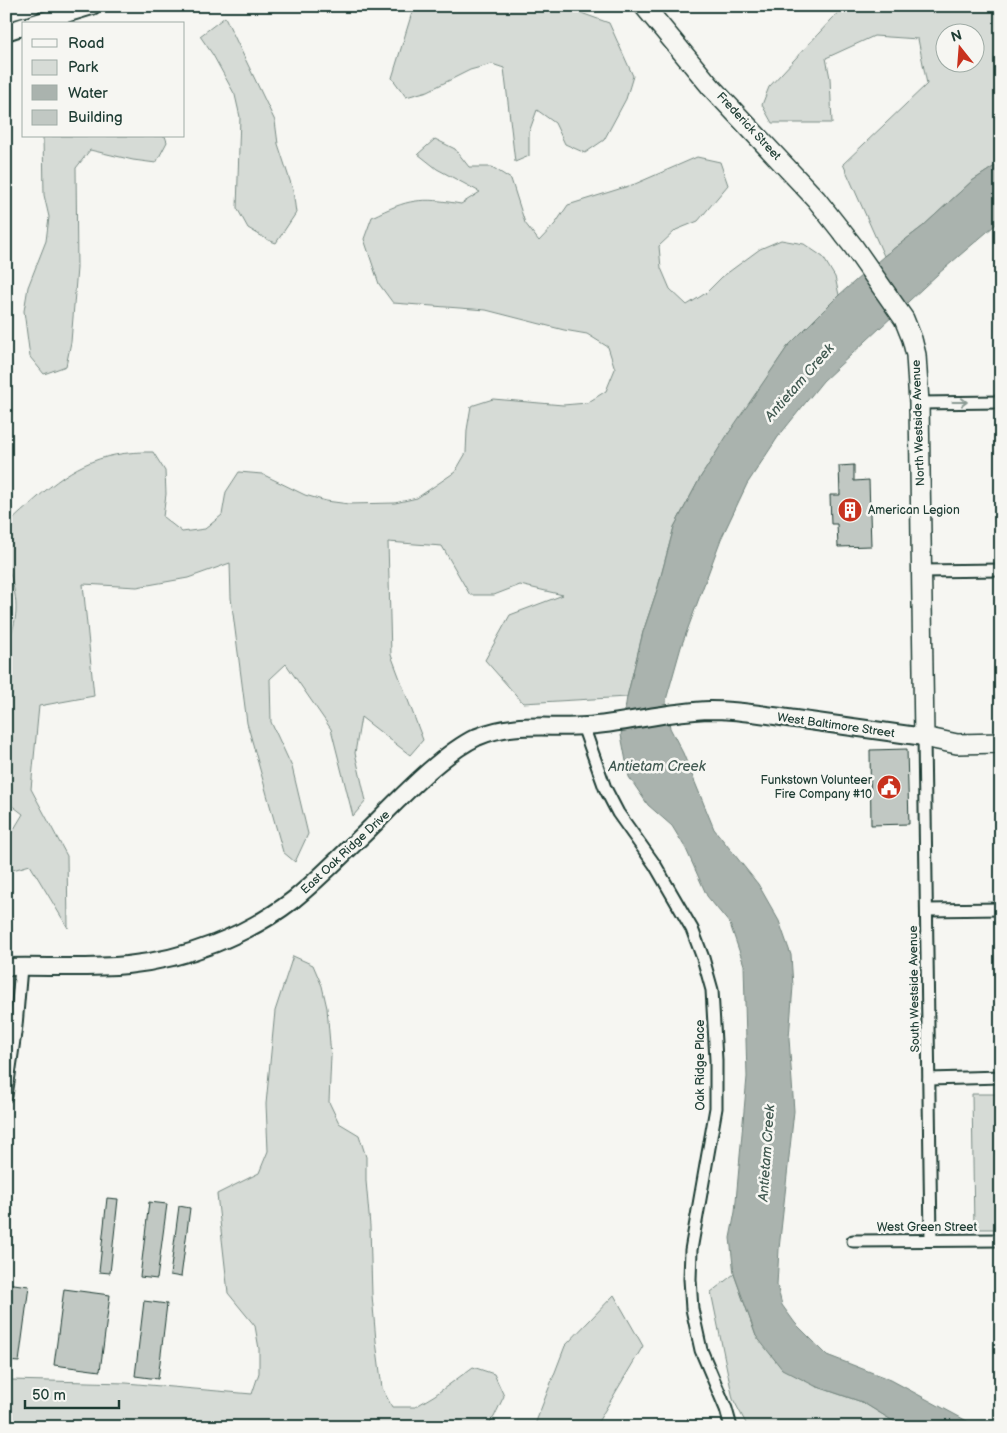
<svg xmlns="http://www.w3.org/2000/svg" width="1007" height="1433" viewBox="0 0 1007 1433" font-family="'Balsamiq Sans',sans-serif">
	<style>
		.green { fill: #d6dbd6; stroke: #7a8c85; fill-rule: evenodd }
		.water { fill: #aab3ae; stroke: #72847d }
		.building { fill: #c1c8c3; stroke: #1f3d34 }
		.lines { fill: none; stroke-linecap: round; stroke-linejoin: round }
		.street-casing { stroke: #1f3d34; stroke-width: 15 }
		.secondary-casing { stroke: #1f3d34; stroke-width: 20 }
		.primary-casing { stroke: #1f3d34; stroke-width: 22 }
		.street { stroke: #f6f6f2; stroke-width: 11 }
		.secondary { stroke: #f6f6f2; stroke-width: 16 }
		.primary { stroke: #f6f6f2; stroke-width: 19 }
		.oneway { stroke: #8a9a93 }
		.labels { text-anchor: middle; stroke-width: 5; stroke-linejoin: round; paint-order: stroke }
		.street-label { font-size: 12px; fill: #1f3d34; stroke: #f6f6f2 }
		.poi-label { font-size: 12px; fill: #1f3d34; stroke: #f6f6f2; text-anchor: start }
		.water-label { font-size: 14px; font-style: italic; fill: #425a52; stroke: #f6f6f2 }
	</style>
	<rect width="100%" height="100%" fill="#f6f6f2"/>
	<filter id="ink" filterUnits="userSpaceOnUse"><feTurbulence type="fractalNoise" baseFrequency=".02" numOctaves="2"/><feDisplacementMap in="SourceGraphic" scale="10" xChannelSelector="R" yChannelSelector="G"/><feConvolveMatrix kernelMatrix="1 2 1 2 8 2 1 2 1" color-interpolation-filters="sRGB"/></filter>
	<g filter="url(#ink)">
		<g class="green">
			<path d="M414,6H567L584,14L609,23L633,76L626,99L604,140L585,153L565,144L555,123L537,110L529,132V156L515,162L504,68L492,64L470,70L428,91L406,97L392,78Z"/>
			<path d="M844,6H1001V162L972,181L922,227L884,256L843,164L927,84L918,39L874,36L826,58L830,78L832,123H772L762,105L769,87ZM944,32H974V62H944Z"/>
			<path d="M225,17L275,121L278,144L293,190L296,213L276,243L268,240L248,228L237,208L240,117L235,95L213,55L200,36Z"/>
			<path d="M43,136H165L167,142L156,163L133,160L90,150L76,168L77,268L71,342L66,366L44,374L30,357L24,311L28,287L46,241L49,217L44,195Z"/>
			<path d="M435,139L455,149L469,167H492L511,179L525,223L539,241L555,224L568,205L635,184L697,157L720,162L728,185L698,221L676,230L659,246L661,268L670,289L687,305L706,293L722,277L760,249L781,240L804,244L823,257L835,277L839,295L788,346L700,478L674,527L658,587L643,632L627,697L523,703L485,660L510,615L563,595L520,585L494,595H470L442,546L388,542L391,655L423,740L410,755L361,717L355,753L366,801L353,816L331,729L286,664L270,679L271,722L292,767L308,834L295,862L283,852L247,723L231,598L230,563L188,578L137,587L83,584L94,696L39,706L31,789L67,856L68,928L30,865L6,872V835L11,834L23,814L6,801C6,768 6,734 6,701C6,686 5,671 6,656C8,640 17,623 16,607C16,582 1,558 6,532C8,522 20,513 28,506C68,469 97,451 153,452L165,471L166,494L163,517L182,532L205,529L222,515L226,492L239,472L262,474L305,495L326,501L349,504L395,503L417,498L455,472L466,453L467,430L471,406L493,399L563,405L587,403L606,391L615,369L608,347L587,334L564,330L486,310L393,303L379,284L364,239L372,217C408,199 421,197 461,204L480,192L437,169L418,154Z"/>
			<path d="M293,956L313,965L322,986L327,1008L331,1056L329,1102L339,1123L359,1135L366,1157V1181L370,1226L372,1295L376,1341L382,1388L392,1407H415L435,1395L473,1367L494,1374L504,1396L494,1417L486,1427H6V1383L11,1380L126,1383L252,1394L259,1373V1349L255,1326L228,1293L217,1194L259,1173L268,1151L266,1104L275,1011Z"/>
			<path d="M972,1094H1001V1229H974Z"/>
			<path d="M734,1274L756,1336L815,1386L862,1402L903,1427H748L733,1399L711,1292Z"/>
			<path d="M614,1295L643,1346L595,1427H534L565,1346Z"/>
		</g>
		<path class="water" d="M1001,162V220L938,274L823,381L778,437L747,484L721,539L681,647L666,700L670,728L683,753L714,829L758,884L779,921L791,955L793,986L789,1038L794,1111L779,1249L777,1285L782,1305L795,1323L827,1355L891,1380L978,1427H903L862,1402L815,1386L782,1369L756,1336L734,1274L730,1238L735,1212L747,1077L744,965L730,924L707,896L686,849L672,826L648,805L629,777L621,735L627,697L643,632L658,587L674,527L700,478L726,437L788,346L839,295L884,256L922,227L972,181Z"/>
		<g class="building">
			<path d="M854,465V481L869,480L871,546L838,547L837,524H831L830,495H840L839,466Z"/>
			<path d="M907,749L909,824L871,825L870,750Z"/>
			<path d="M107,1198L118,1199L110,1273L99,1272Z"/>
			<path d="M149,1202L167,1204L157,1279L140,1277Z"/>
			<path d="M179,1206L190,1208L181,1277L170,1275Z"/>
			<path d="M6,1283L29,1286L19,1362L6,1361Z"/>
			<path d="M64,1289L110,1295L100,1371L54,1365Z"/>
			<path d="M144,1301L167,1304L158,1379L135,1376Z"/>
		</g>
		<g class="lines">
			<defs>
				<g id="street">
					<path d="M919,403L1001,402"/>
					<path d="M921,571L1001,570"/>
					<path d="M583,726L605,788L618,813L655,865L692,929L703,958L712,990L716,1060V1108L691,1250L690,1279L692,1309L701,1350L726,1409L731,1427"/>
					<path d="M924,737L931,1240"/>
					<path d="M927,910L1001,909"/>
					<path d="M929,1079L1001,1077"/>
					<path d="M6,1096L16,1026L21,967"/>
					<path d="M853,1241L1001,1240"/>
				</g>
				<g id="secondary">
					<path d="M6,13L32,6"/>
					<path d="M32,24L92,6"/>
					<path d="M6,32L24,26"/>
					<path d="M6,967C46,966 87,969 127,965C186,959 246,936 293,900C318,880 340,857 363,835C394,805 439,755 477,737C514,721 548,729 586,726C627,723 669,711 710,710C739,710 767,715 795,719C838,725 881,731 924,737"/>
				</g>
				<path id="primary" d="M644,6L711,87L816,199L853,246L904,319L912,339L916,355L919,403L924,737L957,744L1001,743"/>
			</defs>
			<use href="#street" class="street-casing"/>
			<use href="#secondary" class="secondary-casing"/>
			<use href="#primary" class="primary-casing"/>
			<use href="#street" class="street"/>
			<use href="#secondary" class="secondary"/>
			<use href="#primary" class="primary"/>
		</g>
		<defs><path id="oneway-shaft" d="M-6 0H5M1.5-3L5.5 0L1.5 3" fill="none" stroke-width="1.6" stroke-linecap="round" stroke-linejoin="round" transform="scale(1.25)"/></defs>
		<use class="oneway" href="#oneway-shaft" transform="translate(960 402)"/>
	</g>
	<defs>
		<symbol id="building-disc" viewBox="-11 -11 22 22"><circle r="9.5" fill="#c8321e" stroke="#f6f6f2"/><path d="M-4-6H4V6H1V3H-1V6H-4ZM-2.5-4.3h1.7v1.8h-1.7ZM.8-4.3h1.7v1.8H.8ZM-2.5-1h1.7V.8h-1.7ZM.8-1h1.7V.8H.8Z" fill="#fff"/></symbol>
		<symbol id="civic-disc" viewBox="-11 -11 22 22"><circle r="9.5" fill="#c8321e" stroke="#f6f6f2"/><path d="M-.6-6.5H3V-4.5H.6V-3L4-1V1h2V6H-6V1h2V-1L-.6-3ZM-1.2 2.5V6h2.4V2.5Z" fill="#fff"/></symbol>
	</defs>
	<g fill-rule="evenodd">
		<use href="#building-disc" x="836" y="496" width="28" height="28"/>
		<use href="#civic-disc" x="875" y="773" width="28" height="28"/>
	</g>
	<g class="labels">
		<g class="street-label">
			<text transform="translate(749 126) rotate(47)" y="4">Frederick Street</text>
			<text transform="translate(918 423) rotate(-92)" y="4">North Westside Avenue</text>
			<text transform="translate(836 725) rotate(8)" y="4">West Baltimore Street</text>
			<text transform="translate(345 852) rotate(-43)" y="4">East Oak Ridge Drive</text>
			<text transform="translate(914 989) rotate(-91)" y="4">South Westside Avenue</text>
			<text transform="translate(700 1065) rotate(-90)" y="4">Oak Ridge Place</text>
			<text x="927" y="1231">West Green Street</text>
		</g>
		<g class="poi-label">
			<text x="868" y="514">American Legion</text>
			<text x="872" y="784" text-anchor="end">Funkstown Volunteer<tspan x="872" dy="14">Fire Company #10</tspan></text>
		</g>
		<g class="water-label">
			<text transform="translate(799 382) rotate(-49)" y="5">Antietam Creek</text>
			<text x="657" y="771">Antietam Creek</text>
			<text transform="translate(766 1153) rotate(-86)" y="5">Antietam Creek</text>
		</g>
	</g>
	<rect width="1007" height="1433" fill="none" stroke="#f6f6f2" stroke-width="25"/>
	<rect x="12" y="12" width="982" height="1408" fill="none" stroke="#1f3d34" stroke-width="2" filter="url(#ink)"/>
	<rect x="22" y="22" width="162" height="115" fill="#f6f6f2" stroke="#a0aca6"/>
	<rect x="32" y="39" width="25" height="8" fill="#f6f6f2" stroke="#a0aca6"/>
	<text x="68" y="48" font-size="15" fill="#1f3d34">Road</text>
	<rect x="32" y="60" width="25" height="15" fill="#d6dbd6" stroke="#a0aca6"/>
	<text x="68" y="72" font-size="15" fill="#1f3d34">Park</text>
	<rect x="32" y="85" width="25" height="15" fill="#aab3ae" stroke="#a0aca6"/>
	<text x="68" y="98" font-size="15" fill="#1f3d34">Water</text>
	<rect x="32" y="110" width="25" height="15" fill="#c1c8c3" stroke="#a0aca6"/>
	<text x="68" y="122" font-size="15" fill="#1f3d34">Building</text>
	<g transform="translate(960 48) rotate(343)"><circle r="24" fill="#f6f6f2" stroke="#a0aca6"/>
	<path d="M0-4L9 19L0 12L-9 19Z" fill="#c8321e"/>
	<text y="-8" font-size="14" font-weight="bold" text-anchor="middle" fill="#1f3d34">N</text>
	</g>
	<path d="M25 1400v8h94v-8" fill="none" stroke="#1f3d34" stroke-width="2.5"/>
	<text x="32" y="1400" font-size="15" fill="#1f3d34" stroke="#f6f6f2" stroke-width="4" paint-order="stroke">50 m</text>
</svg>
